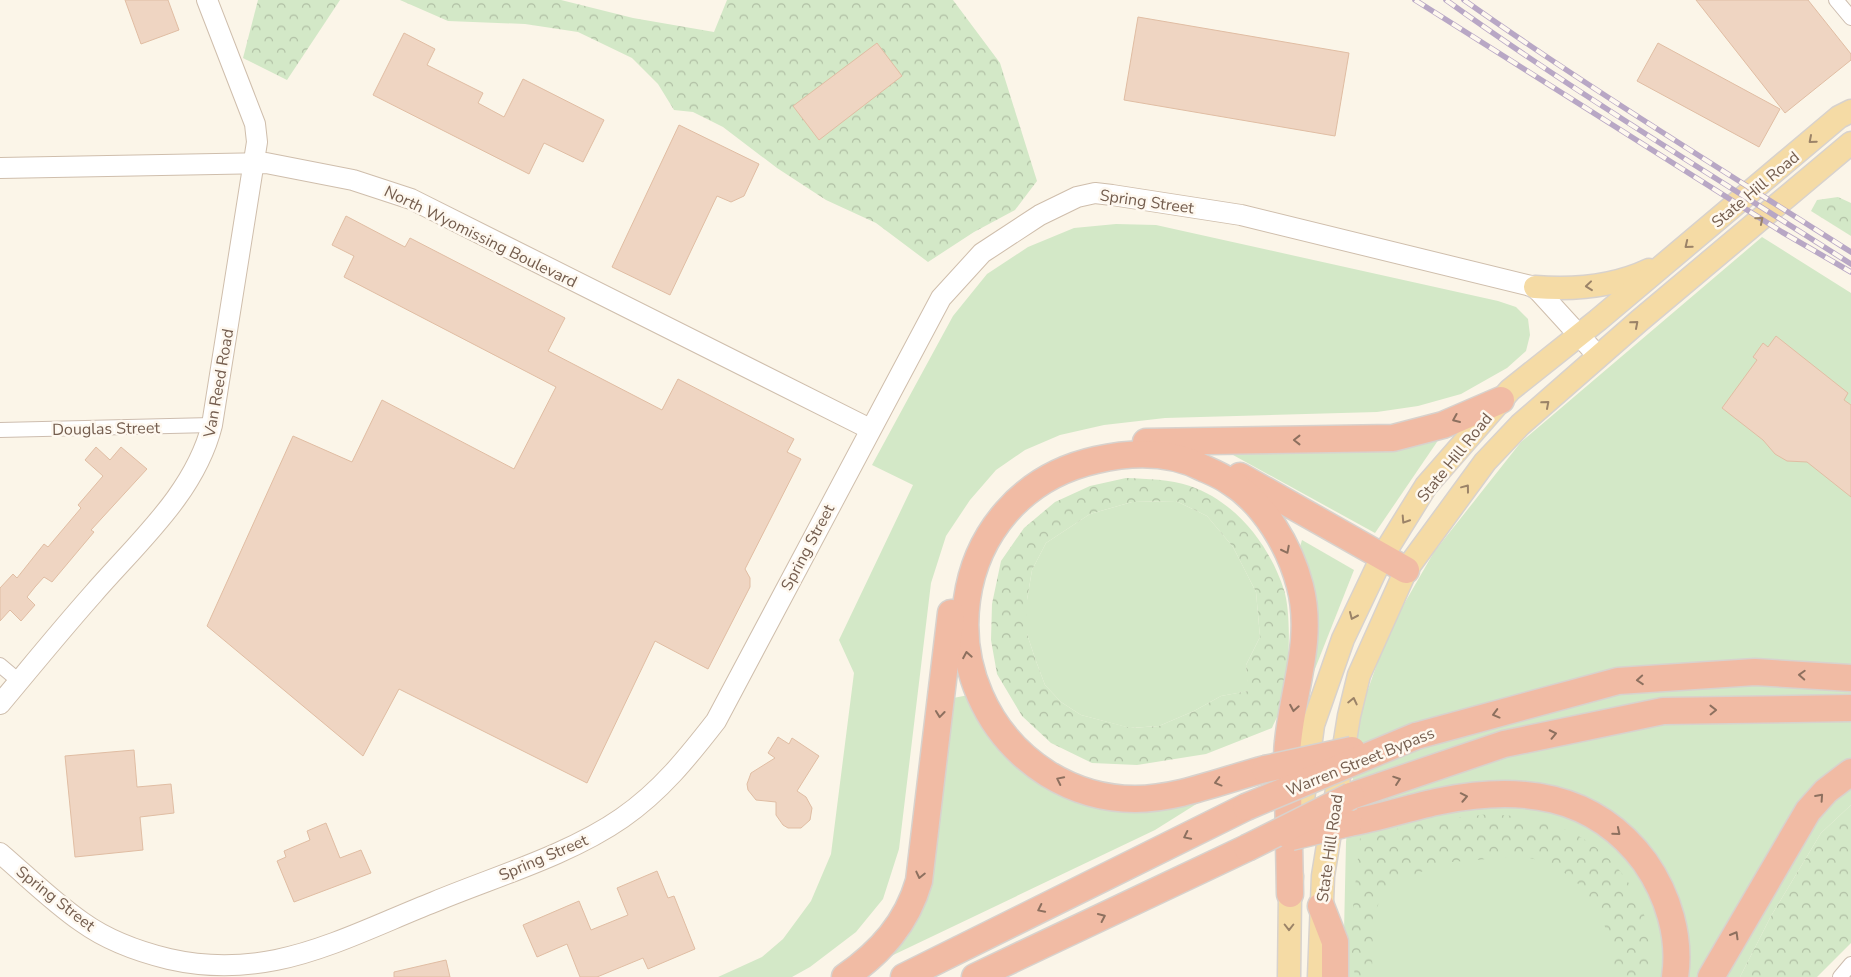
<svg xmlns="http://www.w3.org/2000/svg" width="1851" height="977" viewBox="0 0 1851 977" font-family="'Nunito Sans',sans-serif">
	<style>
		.green { fill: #d3e8c7 }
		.forest { fill: url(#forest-crowns); fill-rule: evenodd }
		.building { fill: #efd5c2; stroke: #e0bda3 }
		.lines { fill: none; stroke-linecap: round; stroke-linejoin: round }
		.street-casing { stroke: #cdbdaf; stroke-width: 16 }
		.secondary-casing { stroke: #cfbeac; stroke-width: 22 }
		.primary-casing { stroke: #d8d2cd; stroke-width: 25 }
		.highway-casing { stroke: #d8d2cd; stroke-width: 29 }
		.street { stroke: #fff; stroke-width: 14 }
		.secondary { stroke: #fff; stroke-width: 20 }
		.primary { stroke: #f5dba5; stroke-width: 22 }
		.highway { stroke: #f1bba4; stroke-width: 26 }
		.rail-casing { stroke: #b8a7c5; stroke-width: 5.5 }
		.rail { stroke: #fef8ef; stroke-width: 4; stroke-dasharray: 11; stroke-linecap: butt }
		.highway-bridge-casing { stroke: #d8d2cd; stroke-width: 29; stroke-linecap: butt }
		.highway-bridge { stroke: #f1bba4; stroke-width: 26 }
		.oneway { stroke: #9b8368 }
		.oneway2 { stroke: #8d705f }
		.labels { text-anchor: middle; stroke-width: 5; stroke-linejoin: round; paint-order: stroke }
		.street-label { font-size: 16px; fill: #745d4e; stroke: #fef8ef }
	</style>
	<defs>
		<pattern id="forest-crowns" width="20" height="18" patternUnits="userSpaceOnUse" patternTransform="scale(1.25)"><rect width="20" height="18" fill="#d3e8c7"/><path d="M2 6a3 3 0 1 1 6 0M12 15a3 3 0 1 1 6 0" fill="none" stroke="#b0bfa4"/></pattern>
	</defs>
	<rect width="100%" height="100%" fill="#fbf5e8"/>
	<g class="green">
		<path d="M1116,224L1156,225L1498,301L1516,307L1528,319L1530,335L1526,351L1507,368L1461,394L1418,406L1377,412L1165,418L1104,425L1060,435L1025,450L996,470L970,500L946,536L931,583L899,849L883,899L856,932L810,967L792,977H718L762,957L783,939L811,901L831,854L854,673L839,640L913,485L872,465L953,316L987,274L1028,247L1074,228Z"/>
		<path d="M1762,237L1851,293V805L1821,833L1771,916L1740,977H1343L1346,842L1360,712L1389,630L1434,552L1521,442Z"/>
		<path d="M1439,439L1375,533L1224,450Z"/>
		<path d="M1176,501L1207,516L1233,547L1256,592L1260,637L1246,665L1249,691L1221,696L1194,711L1159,726L1130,728L1081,715L1061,702L1045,685L1036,661L1027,634V600L1032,570L1046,543L1090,514L1132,502Z"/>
		<path d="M1302,540L1354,570L1311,679L1299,550Z"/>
		<path d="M969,695L1052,787L1195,797L1198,803L1155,830L889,957L953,698Z"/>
	</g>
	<g class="forest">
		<path d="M258,0H340L287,80L243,58Z"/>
		<path d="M400,0H561L633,18L714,32L727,0H953L1000,63L1037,181L1015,210L974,232L928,262L876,223L826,200L777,168L723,127L693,112L674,110L658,84L632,58L578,32L525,24L448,21Z"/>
		<path d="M1838,197L1851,203V236L1811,211L1817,200Z"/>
		<path d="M1126,478C1147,479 1170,479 1190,486C1236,502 1269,544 1284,590C1292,615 1289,674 1283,700C1281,710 1276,719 1272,728L1206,754L1137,765L1092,763L1051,743L1022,716L997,674L991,640L992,604L1001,561L1024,528L1055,502L1090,486ZM1176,501L1207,516L1233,547L1256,592L1260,637L1246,665L1248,691L1221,696L1194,711L1159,726L1131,728L1081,715L1061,702L1045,685L1036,661L1027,634V600L1032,570L1046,543L1090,514L1132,502Z"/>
		<path d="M1851,805V943L1817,977H1740L1771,916L1821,833Z"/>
		<path d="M1489,814C1517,816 1546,819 1571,832C1617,855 1648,899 1651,950C1652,959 1649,969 1647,977H1614V953L1603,921L1582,887L1553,864L1522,856L1440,863L1385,889L1373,916L1372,977H1355L1350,937L1360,838L1425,822Z"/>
	</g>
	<g class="building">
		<path d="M125,0H168L179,30L141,44Z"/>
		<path d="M1696,0H1808L1851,54V60L1785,113Z"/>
		<path d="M1138,17L1349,53L1335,136L1124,100Z"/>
		<path d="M404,33L435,49L427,65L483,93L478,103L504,117L523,79L604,120L583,162L544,143L529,174L373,95Z"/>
		<path d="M877,43L902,76L819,140L793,106Z"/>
		<path d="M1658,43L1780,109L1759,147L1637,81Z"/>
		<path d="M679,125L759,164L744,196L731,202L717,196L670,295L612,267Z"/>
		<path d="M346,216L405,247L410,238L565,318L548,351L662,410L678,379L794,439L787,452L801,459L745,569L750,578V587L708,669L655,641L587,783L399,689L363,756L207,626L293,436L352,462L382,400L514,469L556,387L344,277L354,256L332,245Z"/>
		<path d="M1776,336L1848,393L1844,400L1851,405V497L1807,462L1787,461L1775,454L1763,440L1722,408L1757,360L1753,357L1763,343L1768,347Z"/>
		<path d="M96,447L110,460L121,447L147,469L91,530L94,532L52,582L44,577L35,587L27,597L35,605L21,621L10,610L0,621V588L13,574L17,578L44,544L48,547L81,508L78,505L103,476L85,460Z"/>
		<path d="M778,737L789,744L792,738L819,756L797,791L806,797L812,808L810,820L801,828H788L783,825L776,815V802L756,800L748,790L747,784L751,773L775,758L768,753Z"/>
		<path d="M134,750L137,787L171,784L174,813L140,817L143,850L75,857L65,756Z"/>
		<path d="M326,823L340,858L361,850L371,873L294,902L277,861L286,857L284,851L310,840L307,831Z"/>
		<path d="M657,871L668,898L674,896L695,949L648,969L643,958L597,977H580L567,944L537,957L523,925L579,901L591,930L628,915L617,888Z"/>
		<path d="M446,960L450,977H394V972Z"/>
	</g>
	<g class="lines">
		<defs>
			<g id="street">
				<path d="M1836,0L1851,18"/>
				<path d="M0,430L212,425"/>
				<path d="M0,665L19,681"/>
				<path d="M1840,977L1851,964"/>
			</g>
			<g id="secondary">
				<path d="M0,168L266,163L353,180L411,199L870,429"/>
				<path d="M0,704C31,667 61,630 93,594C138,542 195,493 212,425L257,142L255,124L207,0"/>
				<path d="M0,853C27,876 53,902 82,922C107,940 140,952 169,959C204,967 241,967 276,960C330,949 383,922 434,902C494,877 569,855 622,818C661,791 688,757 716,721L941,298L982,253L1040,215L1077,197L1095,193L1112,195L1241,215L1535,287L1598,356"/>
			</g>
			<g id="primary">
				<path d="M1535,287C1573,290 1615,286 1649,270"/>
				<path d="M1298,837L1313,725L1343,639L1382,557L1426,486L1510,390L1598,320L1839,117L1851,111"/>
				<path d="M1289,977L1290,894L1292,876"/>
				<path d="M1319,977L1323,876L1349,716L1359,675L1406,570L1485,462L1520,425L1639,321L1851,143"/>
			</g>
			<g id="highway">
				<path d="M1146,442L1393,438L1443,425L1501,400"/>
				<path d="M1240,476L1406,570"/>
				<path d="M1416,736L1618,681L1755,672L1851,678"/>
				<path d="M1265,769C1223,780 1178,799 1135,799C1105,799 1074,790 1048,774C920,693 944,494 1096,460C1131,452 1170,451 1203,468C1212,472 1222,476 1230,482C1264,503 1290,547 1300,586C1314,639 1293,689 1288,742C1286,757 1288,774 1288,790C1289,825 1289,859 1290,894"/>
				<path d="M1351,796L1504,744L1663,711L1851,708"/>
				<path d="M1349,823C1380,818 1410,807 1441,801C1520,785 1594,793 1645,862C1668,895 1681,937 1675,977"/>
				<path d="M1321,906L1335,942V977"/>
				<path d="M845,977C881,952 907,923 919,881L951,613"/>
				<path d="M904,977L1246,807"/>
				<path d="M975,977L1247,848"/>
				<path d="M1711,977L1808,811L1826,791L1851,772"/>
			</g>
		</defs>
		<use href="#street" class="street-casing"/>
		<use href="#secondary" class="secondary-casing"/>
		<use href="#primary" class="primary-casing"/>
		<use href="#highway" class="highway-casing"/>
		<use href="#street" class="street"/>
		<use href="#secondary" class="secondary"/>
		<use href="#primary" class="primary"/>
		<use href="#highway" class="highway"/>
		<defs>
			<g id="rail">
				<path d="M1415,0L1782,232L1851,272"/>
				<path d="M1446,0C1577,94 1715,177 1851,264"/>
				<path d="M1464,0C1590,89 1721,169 1851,252"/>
			</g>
		</defs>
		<use href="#rail" class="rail-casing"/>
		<use href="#rail" class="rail"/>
		<defs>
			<g id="highway-bridge">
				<path d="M1265,769L1352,750"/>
				<path d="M1246,807L1416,736"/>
				<path d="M1291,837L1349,823"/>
				<path d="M1247,848L1351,796"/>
			</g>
		</defs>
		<use href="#highway-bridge" class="highway-bridge-casing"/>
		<use href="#highway-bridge" class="highway-bridge"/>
	</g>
	<defs><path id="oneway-chevron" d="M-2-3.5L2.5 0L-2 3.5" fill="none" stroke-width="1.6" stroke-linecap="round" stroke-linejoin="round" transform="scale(1.25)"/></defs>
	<g class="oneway">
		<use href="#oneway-chevron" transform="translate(1812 140) rotate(139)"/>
		<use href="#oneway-chevron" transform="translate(1760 220) rotate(-40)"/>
		<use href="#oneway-chevron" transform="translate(1688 245) rotate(141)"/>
		<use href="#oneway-chevron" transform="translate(1589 286) rotate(174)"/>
		<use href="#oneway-chevron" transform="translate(1635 324) rotate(-41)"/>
		<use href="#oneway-chevron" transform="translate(1546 404) rotate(-41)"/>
		<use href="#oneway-chevron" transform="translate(1466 488) rotate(-53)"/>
		<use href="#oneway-chevron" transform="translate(1405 520) rotate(123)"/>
		<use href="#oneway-chevron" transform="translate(1353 616) rotate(114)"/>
		<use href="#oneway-chevron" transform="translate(1353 701) rotate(-77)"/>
		<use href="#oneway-chevron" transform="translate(1289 927) rotate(90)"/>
	</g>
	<g class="oneway2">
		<use href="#oneway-chevron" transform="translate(1456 419) rotate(157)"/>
		<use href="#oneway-chevron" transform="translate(1297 440) rotate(180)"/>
		<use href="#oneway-chevron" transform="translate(1286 550) rotate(63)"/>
		<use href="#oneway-chevron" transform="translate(967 655) rotate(-100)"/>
		<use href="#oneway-chevron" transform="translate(1802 675) rotate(-177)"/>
		<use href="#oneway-chevron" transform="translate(1640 680) rotate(176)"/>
		<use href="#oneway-chevron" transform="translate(1294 708) rotate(100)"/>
		<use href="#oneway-chevron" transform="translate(1713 710) rotate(-1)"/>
		<use href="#oneway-chevron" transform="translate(940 714) rotate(96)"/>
		<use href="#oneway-chevron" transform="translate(1496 714) rotate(165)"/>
		<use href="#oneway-chevron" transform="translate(1553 734) rotate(-12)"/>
		<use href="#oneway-chevron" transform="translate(1060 780) rotate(-154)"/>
		<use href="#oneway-chevron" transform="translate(1397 780) rotate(-19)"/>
		<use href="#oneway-chevron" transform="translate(1218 782) rotate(165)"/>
		<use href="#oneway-chevron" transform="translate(1464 797) rotate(-11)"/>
		<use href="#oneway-chevron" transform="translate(1820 797) rotate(-48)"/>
		<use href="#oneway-chevron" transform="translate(1617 832) rotate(40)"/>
		<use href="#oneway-chevron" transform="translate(1187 836) rotate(154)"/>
		<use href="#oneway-chevron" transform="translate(920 875) rotate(103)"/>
		<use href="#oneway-chevron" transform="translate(1041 909) rotate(154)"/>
		<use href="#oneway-chevron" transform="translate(1102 917) rotate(-25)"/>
		<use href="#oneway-chevron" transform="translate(1735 935) rotate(-60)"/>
	</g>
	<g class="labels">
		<g class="street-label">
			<text transform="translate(1755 189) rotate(-40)" y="6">State Hill Road</text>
			<text transform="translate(1147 201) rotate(8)" y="6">Spring Street</text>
			<text transform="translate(481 236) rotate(26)" y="6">North Wyomissing Boulevard</text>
			<text transform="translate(218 383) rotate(-80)" y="6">Van Reed Road</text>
			<text transform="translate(106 428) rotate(-1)" y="6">Douglas Street</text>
			<text transform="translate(1454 457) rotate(-51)" y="6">State Hill Road</text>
			<text transform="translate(807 547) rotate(-62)" y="6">Spring Street</text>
			<text transform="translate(1360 761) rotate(-22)" y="6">Warren Street Bypass</text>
			<text transform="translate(1329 848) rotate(-82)" y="6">State Hill Road</text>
			<text transform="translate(543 857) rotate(-23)" y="6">Spring Street</text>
			<text transform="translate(56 898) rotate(38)" y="6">Spring Street</text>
		</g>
	</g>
</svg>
